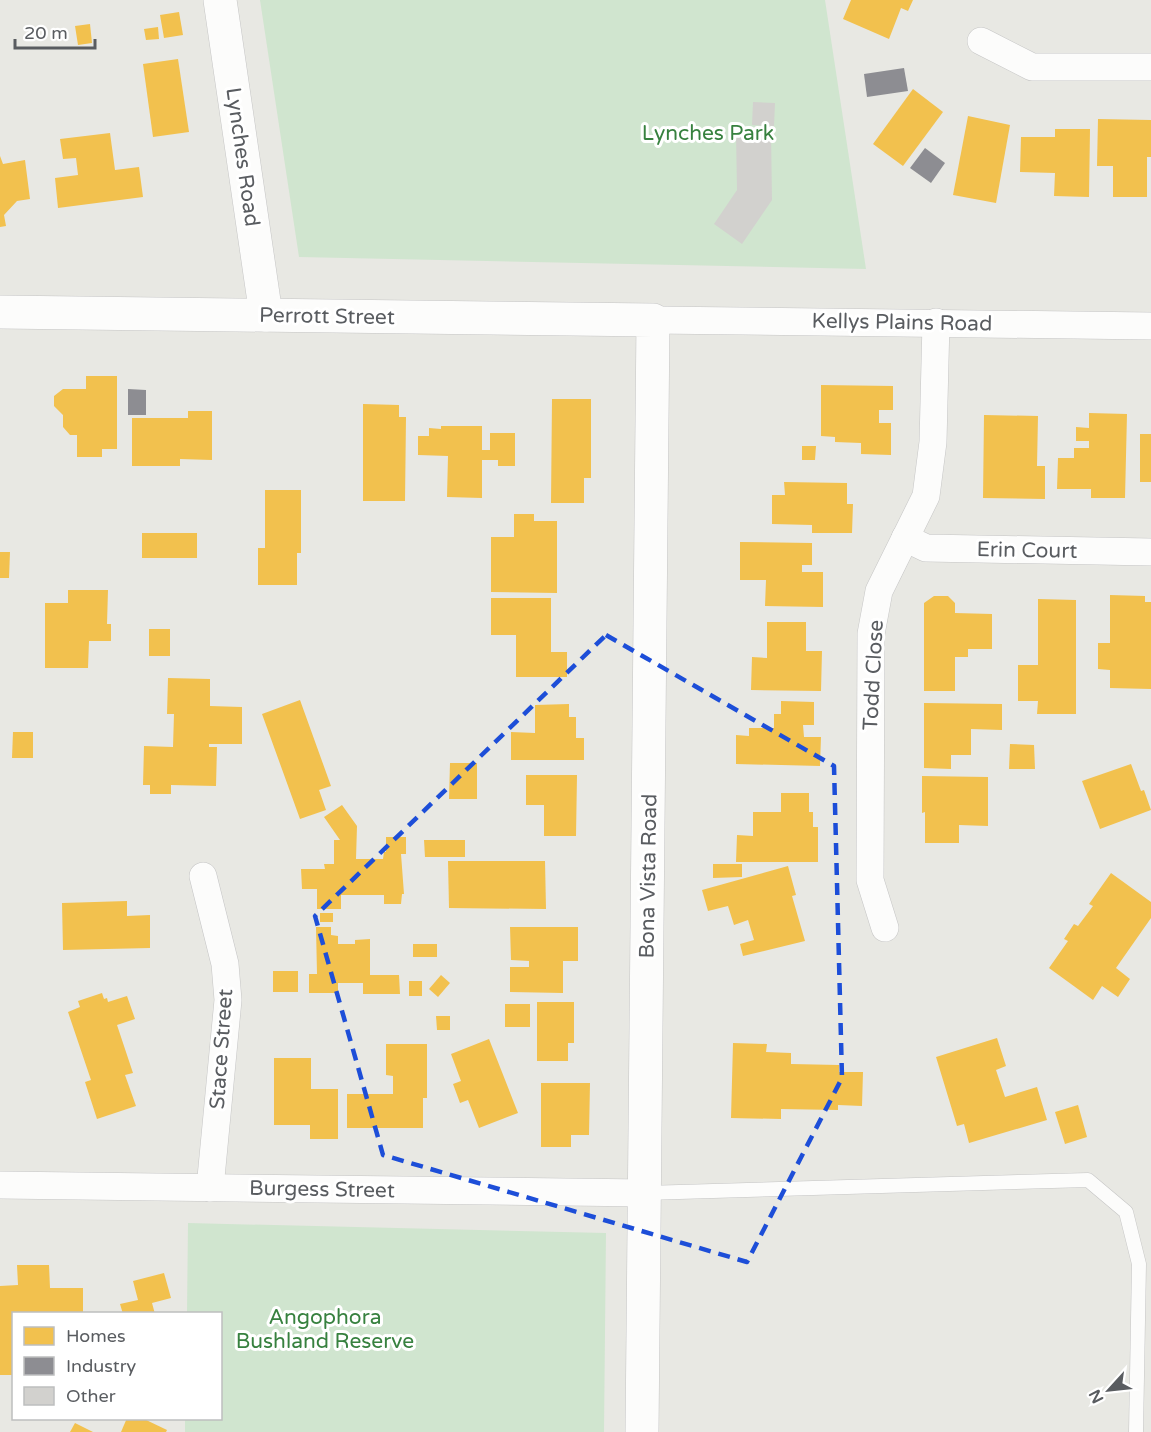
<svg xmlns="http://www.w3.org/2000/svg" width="1151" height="1432" viewBox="0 0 1151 1432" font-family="'Varela Round',sans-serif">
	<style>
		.green { fill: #d0e5cf }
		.homes { fill: #f2c14e }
		.industry { fill: #8d8d92 }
		.building { fill: #d2d1ce }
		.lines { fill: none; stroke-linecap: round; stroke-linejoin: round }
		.lane-casing { stroke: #c5c5c5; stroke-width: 15 }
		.street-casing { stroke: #c5c5c5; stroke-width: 28 }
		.secondary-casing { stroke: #c5c5c5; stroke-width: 34 }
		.lane { stroke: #fcfcfb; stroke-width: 14 }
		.street { stroke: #fcfcfb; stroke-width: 27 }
		.secondary { stroke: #fcfcfb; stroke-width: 33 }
		.marked { fill: none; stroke: #1d4ed8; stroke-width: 4.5; stroke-dasharray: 12 8; stroke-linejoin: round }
		.labels { text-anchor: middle; stroke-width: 6; stroke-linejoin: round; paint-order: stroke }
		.park-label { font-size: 21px; fill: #37813f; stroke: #fff }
		.street-label { font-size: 21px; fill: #595c60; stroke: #fff }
	</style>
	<rect width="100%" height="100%" fill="#e8e8e3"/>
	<g class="green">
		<path d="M260,0H825L866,269L299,257Z"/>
		<path d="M188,1223L606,1233L604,1432H185V1419L220,1418V1314L187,1313Z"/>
	</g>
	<g class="homes">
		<path d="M851,0H913L908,11L901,8L889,39L843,19Z"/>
		<path d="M179,12L183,35L164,38L160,15Z"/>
		<path d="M90,24L92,43L78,45L75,26Z"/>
		<path d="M158,27L159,39L146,40L144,29Z"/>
		<path d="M178,59L189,132L153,137L143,64Z"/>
		<path d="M913,89L943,112L903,166L873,144Z"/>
		<path d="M968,116L1010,125L996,203L953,195Z"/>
		<path d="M1098,119L1151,120V157H1147V197H1113V166H1097Z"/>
		<path d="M1055,129H1090L1089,197L1054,196L1055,173L1020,172L1021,137H1055Z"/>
		<path d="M110,133L115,170L139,167L143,197L58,208L55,178L78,175L76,158L63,159L60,139Z"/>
		<path d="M0,156L3,164L25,160L30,199L17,201L4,215L6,226L0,227Z"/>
		<path d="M86,376H117V449H102V457H77V435H70L63,427V415L54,406V396L63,389H86Z"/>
		<path d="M821,385L893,386V410H879V423H891V455L861,454V443L835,442V437L821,436Z"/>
		<path d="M552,399H591V478H584V503H551Z"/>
		<path d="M363,404L399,405V417H406L405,501H363Z"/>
		<path d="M188,411H212V460L180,459V466H132V418H188Z"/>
		<path d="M1089,413L1127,414L1125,498H1091V489H1057L1058,458H1074V448H1089V441H1076V427L1089,428Z"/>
		<path d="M984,415L1038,416L1037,466H1045V499L983,498Z"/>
		<path d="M441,426H482V450H490V433H515V466H498V460H482V498L447,497L448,456L418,455V436H429V428L441,429Z"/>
		<rect x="1140" y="434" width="11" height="48"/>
		<path d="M802,446H816L815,460H802Z"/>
		<path d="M784,482L847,483V504H853L852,533H812V525L772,524V495H785Z"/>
		<path d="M265,490H301V553H297V585H258V548H265Z"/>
		<path d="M514,514H534V521H557V593L491,592V537H514Z"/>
		<rect x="142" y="533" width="55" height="25"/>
		<path d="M740,542L812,543V565H802V572H823V607L765,606L766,580H740Z"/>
		<path d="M0,552H10L9,578H0Z"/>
		<path d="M68,590H108L107,624H111V641H89L88,668H45V603H68Z"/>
		<path d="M1110,595L1145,596V602H1151V689L1110,688V670L1098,669V643H1110Z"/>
		<path d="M934,596H948L955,603V613L992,614V649H968V657H955V691H924V603Z"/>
		<path d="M491,598H551V652H567V677H516V635H491Z"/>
		<path d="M1038,599L1076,600V714H1037L1038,701H1018V665H1038Z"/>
		<path d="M767,622H806V651H822L821,691L751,690L752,657L767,658Z"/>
		<rect x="149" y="629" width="21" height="27"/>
		<path d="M168,678L210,679V706L242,707V744H209V747H217L216,786L171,785V794H150V785H143L144,746L173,747L174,714H167Z"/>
		<path d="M300,700L331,786L319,790L326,810L300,819L262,714Z"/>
		<path d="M781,701L814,702V725H803L804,737H821L820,766L736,764V735L749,736V728H774V714H781Z"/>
		<path d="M924,703L1002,704V730L971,729V755H951V769L924,768Z"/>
		<path d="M569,704V717H576V738H584V760H511V732L535,733V705Z"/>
		<path d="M13,732H33V758H12Z"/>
		<path d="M1010,744L1034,745L1035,769H1009Z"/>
		<path d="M450,763H477V799H449Z"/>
		<path d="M1131,764L1141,791L1144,790L1151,810L1100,829L1082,781Z"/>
		<path d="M526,775H577L576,836H544V805H526Z"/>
		<path d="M922,776L988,777V826L959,825V843H925V812L922,813Z"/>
		<path d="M781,793H809V812H813V827H818V862H736L737,835L753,836V812H781Z"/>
		<path d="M342,805L357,826L356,859H383L384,852H386V837H406V854H401L404,894H402L401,904H384V895H341V909H317V889H302L301,869H325L324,864H334V840H340L324,817Z"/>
		<path d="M424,840H465V857H425Z"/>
		<path d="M448,861H545L546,909L449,908Z"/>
		<path d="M713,864H742V877L713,878Z"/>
		<path d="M788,866L796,895L792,896L805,941L743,956L740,944L754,940L748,920L734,925L728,906L708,911L702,890Z"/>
		<path d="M1111,873L1151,902V918L1116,968L1130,979L1118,997L1102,986L1093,1000L1049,968L1068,941L1064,939L1074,924L1078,926L1093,906L1089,904Z"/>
		<path d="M127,901V916L150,915V948L63,950L62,903Z"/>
		<rect x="320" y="913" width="13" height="9"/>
		<path d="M316,927H331V935L338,936V944H355V940L370,939V975H399L400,994H363V983H338V993H309V974H317Z"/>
		<path d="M510,927H578V961H563V993L510,992V967H529V961L511,960Z"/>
		<rect x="413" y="944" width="24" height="13"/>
		<rect x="273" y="971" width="25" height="21"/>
		<path d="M441,975L450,983L438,997L429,989Z"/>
		<rect x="409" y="981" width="13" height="15"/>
		<path d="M102,993L104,999L107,998L108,1002L127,996L135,1019L117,1025L133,1073L125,1075L136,1106L97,1119L85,1082L91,1080L68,1012L80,1007L78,1001Z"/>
		<path d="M537,1002H574V1043H568V1061H537Z"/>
		<rect x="505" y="1004" width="25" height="23"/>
		<path d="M436,1016H450V1030H437Z"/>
		<path d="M997,1038L1006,1066L996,1070L1005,1097L1037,1087L1047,1120L969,1143L964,1124L957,1126L936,1057Z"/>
		<path d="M489,1039L518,1113L479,1128L468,1100L460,1103L453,1084L461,1081L451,1054Z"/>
		<path d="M733,1043L767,1044L766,1052L791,1053V1064L839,1065V1072H863L862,1106L838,1105V1110L781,1109V1119L731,1118Z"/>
		<path d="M386,1044H427V1098H423V1128H347V1094H393V1076L386,1075Z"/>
		<path d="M274,1058H311V1089H338V1139H310V1125H274Z"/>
		<path d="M541,1083H590L589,1135H571V1147H541Z"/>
		<path d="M1078,1105L1087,1137L1065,1144L1055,1112Z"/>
		<path d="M17,1265H49L50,1288H83V1314H14V1375H0V1286L18,1285Z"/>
		<path d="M164,1273L171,1298L152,1303L155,1314H123L120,1304L138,1300L133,1281Z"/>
		<path d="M127,1418H142L167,1430L166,1432H121Z"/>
		<path d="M75,1423L93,1432H70Z"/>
	</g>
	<g class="industry">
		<path d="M904,68L908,91L867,97L864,74Z"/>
		<path d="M925,148L945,163L931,183L910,168Z"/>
		<path d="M128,389L146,390V415H128Z"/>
	</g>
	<g class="building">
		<path d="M753,102L775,103L774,126L752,125Z"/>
		<path d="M736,133H771L772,200L742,244L714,224L737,190Z"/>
	</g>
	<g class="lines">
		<defs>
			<path id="lane" d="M645,1193L1088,1180L1126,1212L1139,1264L1136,1432"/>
			<g id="street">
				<path d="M981,41L1032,67H1151"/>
				<path d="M653,320L1151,326"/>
				<path d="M905,538L926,548L1151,552"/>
				<path d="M203,876L225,964L228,1000L210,1188"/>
				<path d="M885,928L870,880L871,634L879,591L926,496L933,442L936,322"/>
				<path d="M0,1185L645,1193"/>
			</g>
			<g id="secondary">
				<path d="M220,0L266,315"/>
				<path d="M0,312L653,320L642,1432"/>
			</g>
		</defs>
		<use href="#lane" class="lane-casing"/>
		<use href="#street" class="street-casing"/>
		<use href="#secondary" class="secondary-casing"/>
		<use href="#lane" class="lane"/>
		<use href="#street" class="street"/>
		<use href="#secondary" class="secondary"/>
	</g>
	<path class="marked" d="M606,635L834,766L842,1078L747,1262L383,1155L315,916Z"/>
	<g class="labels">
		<g class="park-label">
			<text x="708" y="140">Lynches Park</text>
			<text x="325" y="1324">Angophora<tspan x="325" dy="24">Bushland Reserve</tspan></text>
		</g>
		<g class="street-label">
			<text transform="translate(243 157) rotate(82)" y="7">Lynches Road</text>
			<text transform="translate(327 316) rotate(1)" y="7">Perrott Street</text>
			<text transform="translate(902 322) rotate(1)" y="7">Kellys Plains Road</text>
			<text transform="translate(1027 550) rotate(1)" y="7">Erin Court</text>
			<text transform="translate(873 675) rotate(-87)" y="7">Todd Close</text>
			<text transform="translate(648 876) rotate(-89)" y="7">Bona Vista Road</text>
			<text transform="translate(221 1049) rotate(-86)" y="7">Stace Street</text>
			<text transform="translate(322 1189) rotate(1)" y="7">Burgess Street</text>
		</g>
	</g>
	<rect x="12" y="1312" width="210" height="108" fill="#ffffff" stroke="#bdbebf" stroke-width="1.5"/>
	<rect x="24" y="1327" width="30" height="18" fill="#f2c14e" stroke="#bdbebf" stroke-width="1.5"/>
	<text x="66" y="1342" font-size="18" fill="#595c60">Homes</text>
	<rect x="24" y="1357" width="30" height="18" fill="#8d8d92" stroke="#bdbebf" stroke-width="1.5"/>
	<text x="66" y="1372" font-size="18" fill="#595c60">Industry</text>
	<rect x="24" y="1387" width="30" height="18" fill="#d2d1ce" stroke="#bdbebf" stroke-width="1.5"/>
	<text x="66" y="1402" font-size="18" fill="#595c60">Other</text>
	<g transform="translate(1109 1390) rotate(243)" stroke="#ffffff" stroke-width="4.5" paint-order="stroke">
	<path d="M0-4.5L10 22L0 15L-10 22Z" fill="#595c60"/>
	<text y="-9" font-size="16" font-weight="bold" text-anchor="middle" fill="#595c60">N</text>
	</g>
	<path d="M15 39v9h80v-9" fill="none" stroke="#595c60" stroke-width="3"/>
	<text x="24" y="39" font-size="18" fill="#595c60" stroke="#ffffff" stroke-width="4.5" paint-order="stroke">20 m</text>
</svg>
